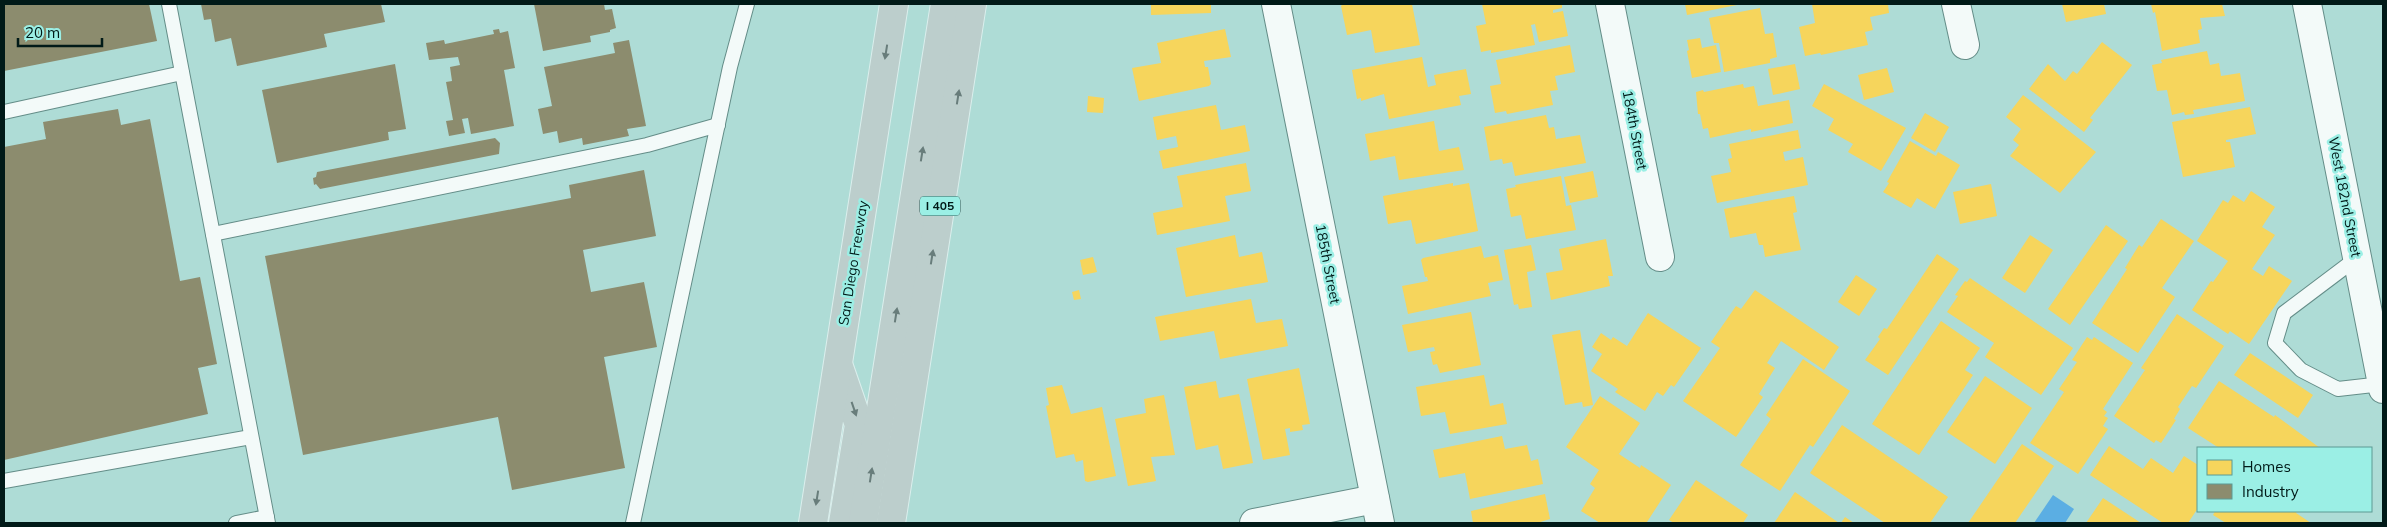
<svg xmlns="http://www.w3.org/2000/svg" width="2387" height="527" viewBox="0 0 2387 527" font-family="Mulish,sans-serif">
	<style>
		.water { fill: #5baee3 }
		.homes { fill: #f6d55c }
		.industry { fill: #8c8c6e }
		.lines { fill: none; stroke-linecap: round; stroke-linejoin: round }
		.lane-casing { stroke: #648d88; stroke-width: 16 }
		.street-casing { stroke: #648d88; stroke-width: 30 }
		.secondary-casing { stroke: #648d88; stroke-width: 30 }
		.highway-casing { stroke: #dbefed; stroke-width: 30 }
		.lane { stroke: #f3faf9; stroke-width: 14 }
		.street { stroke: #f3faf9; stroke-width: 28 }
		.secondary { stroke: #f3faf9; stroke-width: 28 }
		.highway { stroke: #bccecc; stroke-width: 28 }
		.oneway { fill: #687d7b }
		.labels { text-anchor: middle; stroke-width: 5; stroke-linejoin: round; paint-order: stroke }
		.shield { fill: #9befe5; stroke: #2f5a56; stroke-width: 1 }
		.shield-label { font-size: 12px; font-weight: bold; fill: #011a18 }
		.street-label { font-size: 14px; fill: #011a18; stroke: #9befe5 }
	</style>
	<rect width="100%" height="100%" fill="#aedcd6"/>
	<path class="water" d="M2053,495L2074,509L2065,523H2034Z"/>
	<g class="homes">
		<path d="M1151,4H1211V13L1151,15Z"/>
		<path d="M1343,4H1412L1420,45L1375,53L1371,30L1347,35L1341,6Z"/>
		<path d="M1482,4H1562V8L1553,10V13L1563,11L1568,36L1539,42L1535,24L1531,25L1535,45L1491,53V50L1481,52L1476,26L1486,24Z"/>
		<path d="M1685,4H1737V5L1687,15Z"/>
		<path d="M1812,4H1888L1889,13L1870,17L1873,30L1865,32L1868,45L1821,55L1820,53L1805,56L1799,27L1815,23Z"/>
		<path d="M2062,4H2104L2106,14L2066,22Z"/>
		<path d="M2151,4H2222L2225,16L2200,18L2202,29L2198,30L2200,43L2162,51L2155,12L2153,13Z"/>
		<path d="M1760,8L1765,34L1773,33L1777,57L1770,59V63L1724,72L1719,43H1714L1709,18Z"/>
		<path d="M1225,29L1231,57L1204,61L1205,67H1208L1211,84L1209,86L1139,101L1132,68L1161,63L1157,43Z"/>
		<path d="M1700,38L1702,48L1716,45L1721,72L1692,78L1687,51L1689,50L1687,40Z"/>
		<path d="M2102,42L2132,65L2090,118L2093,120L2084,132L2029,89L2048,64L2065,81L2073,71L2077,74Z"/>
		<path d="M1570,45L1575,72L1555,76L1558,90L1550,91L1553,105L1507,114L1506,111L1495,113L1490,86L1501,84L1496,60Z"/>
		<path d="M2207,51L2210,65L2219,63L2221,76L2240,73L2245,101L2193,110L2194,114L2185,115L2184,112L2172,115L2167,90L2157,91L2152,65L2162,63L2161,60Z"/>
		<path d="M1422,57L1428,87L1436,85L1434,75L1466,69L1471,94L1459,96L1461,105L1389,119L1384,94L1361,101V98L1357,99L1352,70Z"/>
		<path d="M1795,64L1800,89L1773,95L1768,69Z"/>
		<path d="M1887,68L1894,92L1864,100L1858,75Z"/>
		<path d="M1743,84L1744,88L1754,86L1758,106L1789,100L1793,123L1751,132V129L1710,138L1708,128L1703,129L1700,114H1698L1696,92L1703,90L1704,92Z"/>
		<path d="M1824,84L1906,128L1881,171L1848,152L1853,144L1828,130L1834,119L1812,106Z"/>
		<path d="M2023,95L2096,152L2060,193L2010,156L2019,145L2013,140L2021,129L2006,117Z"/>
		<path d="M1088,96L1104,98L1103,113L1087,112Z"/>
		<path d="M1216,105L1221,130L1245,125L1250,151L1163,169L1159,151L1178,147L1176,136L1157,140L1153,117Z"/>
		<path d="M2250,107L2256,134L2226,140V142H2230L2235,167L2183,177L2172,122Z"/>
		<path d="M1925,113L1949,127L1935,152L1911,138Z"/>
		<path d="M1546,115L1549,128L1554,127L1556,139L1580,135L1586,163L1515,176L1512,162L1503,164L1502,159L1490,161L1484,127Z"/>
		<path d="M1434,121L1439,151L1459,147L1464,170L1399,180L1395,156L1370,161L1365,134Z"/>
		<path d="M1798,130L1801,148L1783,152L1785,161L1803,157L1808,185L1717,203L1711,176L1731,172L1728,159L1732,158L1729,144Z"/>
		<path d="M1910,141L1936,156L1938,152L1960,165L1935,209L1917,198L1911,208L1883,192L1889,183L1887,182Z"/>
		<path d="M1246,163L1251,191L1225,196L1230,221L1157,235L1153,213L1183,207L1177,176Z"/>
		<path d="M1593,171L1598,197L1570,203L1564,177Z"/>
		<path d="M1561,176L1566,206L1571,205L1576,230L1526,239L1521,215L1511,217L1506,189L1516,187L1515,185Z"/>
		<path d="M1453,183V186L1469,183L1478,231L1416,244L1411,220L1388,224L1383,196Z"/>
		<path d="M1991,184L1997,216L1960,224L1953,192Z"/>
		<path d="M2251,191L2275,207L2262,227L2275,235L2252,269L2263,276L2269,266L2292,281L2249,344L2230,331L2228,334L2192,310L2211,281L2213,282L2228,261L2197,241L2223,200L2228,203L2233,195L2244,202Z"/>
		<path d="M1794,196L1797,212L1793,213L1801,250L1765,257L1763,245H1759L1756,233L1730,238L1724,209Z"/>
		<path d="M2161,219L2194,241L2162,288L2175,297L2138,353L2092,323L2127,269L2125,268L2139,245L2142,247Z"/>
		<path d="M2106,225L2128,241L2070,325L2048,309Z"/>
		<path d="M1235,235L1239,257L1262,252L1268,282L1186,297L1176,248Z"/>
		<path d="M2030,235L2053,250L2025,293L2002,278Z"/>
		<path d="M1606,239L1613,276H1608L1610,286L1551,300L1546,273L1563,270L1559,249Z"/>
		<path d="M1531,245L1536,270L1527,272L1532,307L1519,309L1518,304L1514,305L1504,250Z"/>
		<path d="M1481,246L1484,258L1498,255L1503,280L1488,283L1491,296L1408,314L1402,286L1428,281L1427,277H1425L1421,260L1423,258Z"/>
		<path d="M1937,254L1959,269L1888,375L1865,360L1880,339L1878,337L1884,328L1887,329Z"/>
		<path d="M1093,257L1097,272L1083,275L1080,260Z"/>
		<path d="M1856,275L1877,289L1859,316L1838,302Z"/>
		<path d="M1970,278L2073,348L2041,395L1985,357L1994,343L1947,312L1958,296L1955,295L1965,281L1967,282Z"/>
		<path d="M1079,290L1081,299L1074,300L1072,292Z"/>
		<path d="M1755,290L1839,347L1824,370L1781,341L1767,363L1775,368L1759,394L1763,397L1736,437L1683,401L1720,348L1711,342L1736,306L1741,309Z"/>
		<path d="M1251,299L1256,323L1282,319L1288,346L1220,359L1214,331L1160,341L1155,317Z"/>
		<path d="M1471,312L1481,365L1440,373L1437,364L1433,365L1430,352L1435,351L1434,347L1408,352L1402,325Z"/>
		<path d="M1648,313L1701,348L1674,387L1671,385L1663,396L1657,392L1645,411L1615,392L1618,389L1591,371L1602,354L1592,347L1601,333L1611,340L1613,337L1627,346Z"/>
		<path d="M2177,314L2224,346L2196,388L2192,386L2178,407L2180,409L2174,419L2176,420L2161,443L2156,440L2154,443L2114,416L2145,370L2141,368Z"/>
		<path d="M1941,321L1980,348L1965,370L1973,375L1919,455L1872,424Z"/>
		<path d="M1580,330L1593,405L1583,407L1582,402L1565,405L1552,335Z"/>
		<path d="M2087,337L2092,340L2094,337L2133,363L2103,409L2107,412L2104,416L2108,418L2103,426L2108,429L2078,474L2030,443L2064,392L2059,389L2077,362L2072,360Z"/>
		<path d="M2250,353L2313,395L2298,418L2234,375Z"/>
		<path d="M1803,359L1850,391L1813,447L1810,445L1780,491L1740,465L1771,419L1766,415Z"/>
		<path d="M1299,368L1310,424L1302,425L1303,430L1290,432V428L1285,429L1290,455L1263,460L1247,379Z"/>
		<path d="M1484,375L1490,406L1503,403L1507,424L1450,434L1445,412L1421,416L1416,387Z"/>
		<path d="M1985,376L2032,408L1995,464L1947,432Z"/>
		<path d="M1216,381L1219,398L1239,394L1253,463L1223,469L1218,445L1196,450L1184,387Z"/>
		<path d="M2219,381L2274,417L2275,415L2320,448H2219L2188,428Z"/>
		<path d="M1062,385L1071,414L1102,407L1116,476L1088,482L1085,481L1083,460L1076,462L1074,454L1056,458L1046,406L1049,405L1046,388Z"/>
		<path d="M1164,395L1175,455L1151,457L1156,481L1128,486L1115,419L1146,413L1144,399Z"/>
		<path d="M1600,396L1640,423L1619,454L1640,468L1641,465L1671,485L1647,522L1649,523H1600L1581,511L1595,488L1590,484L1599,470L1566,447Z"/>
		<path d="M1842,425L1948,497L1930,523H1885L1810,473Z"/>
		<path d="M1502,436L1505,449L1527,445L1531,461L1538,459L1543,484L1470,499L1465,473L1439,478L1433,450Z"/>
		<path d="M2022,444L2054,466L2015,523H1968Z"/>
		<path d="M2109,446L2143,469L2151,458L2173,473L2184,456L2198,465V508L2188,523H2163L2090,475Z"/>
		<path d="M1696,480L1748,515L1743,523H1674L1669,520Z"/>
		<path d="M1795,492L1839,523H1774Z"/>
		<path d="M1545,494L1550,519L1537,523H1473L1471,511Z"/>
		<path d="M2103,498L2141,523H2086Z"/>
		<path d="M2215,511H2297L2296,513L2311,523H2226L2213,515Z"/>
		<path d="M1845,517L1854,523H1841Z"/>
	</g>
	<g class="industry">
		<path d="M4,4H149L157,41L4,71Z"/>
		<path d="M201,4H381L385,22L324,34L327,47L237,66L231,38L215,42L211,19L204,20Z"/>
		<path d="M534,4H604L605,10L612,9L616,28L610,30V32L590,36L591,42L543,51Z"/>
		<path d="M499,29L500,33L508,31L515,68L504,70L514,126L471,134L468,118L462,119L465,133L449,136L446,121L453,120L446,82L452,81L450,67L460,65L458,57L429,60L426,43L444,40L445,44L494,34L493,30Z"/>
		<path d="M629,40L646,126L627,129L629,136L583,145L582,138L559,143L557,131L543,134L538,109L552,106L544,67L615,53L613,43Z"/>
		<path d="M395,64L406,129L388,132L389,140L277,163L262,90Z"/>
		<path d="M118,109L121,125L150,119L180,281L200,277L217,364L198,368L208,414L4,460V147L46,139L43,122Z"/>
		<path d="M495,138L500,143L499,154L320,189L316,184L314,185L313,178L316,177L317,172Z"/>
		<path d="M644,170L656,236L583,250L591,292L644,282L657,347L604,357L625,468L512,490L498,417L303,455L265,256L571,198L569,185Z"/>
	</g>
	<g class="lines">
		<defs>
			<g id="lane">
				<path d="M169,4L268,523"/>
				<path d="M4,112L182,73"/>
				<path d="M213,234L647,145L718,125"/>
				<path d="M2357,258L2284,313L2275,343L2301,370L2338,389L2382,384"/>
				<path d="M4,481L251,437"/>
				<path d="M236,523L267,517"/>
				<path d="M633,523L730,67L747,4"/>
			</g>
			<g id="street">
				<path d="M1276,4L1380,523"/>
				<path d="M1610,4L1660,257"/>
				<path d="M1956,4L1965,45"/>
				<path d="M1254,523L1375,499"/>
			</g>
			<path id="secondary" d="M2307,4L2383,389"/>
			<g id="highway">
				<path d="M839,367L859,425L843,523"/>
				<path d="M813,523L894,4"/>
				<path d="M863,523L945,4"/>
				<path d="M891,523L972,4"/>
			</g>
		</defs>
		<use href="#lane" class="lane-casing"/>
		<use href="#street" class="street-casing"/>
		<use href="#secondary" class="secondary-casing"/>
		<use href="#highway" class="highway-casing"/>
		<use href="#lane" class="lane"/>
		<use href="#street" class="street"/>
		<use href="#secondary" class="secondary"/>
		<use href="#highway" class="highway"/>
	</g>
	<defs><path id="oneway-solid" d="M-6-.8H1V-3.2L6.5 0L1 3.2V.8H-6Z" transform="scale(1.25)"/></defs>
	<g class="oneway">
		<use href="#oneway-solid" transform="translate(886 52) rotate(99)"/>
		<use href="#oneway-solid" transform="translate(958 97) rotate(-81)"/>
		<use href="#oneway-solid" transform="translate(922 154) rotate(-81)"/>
		<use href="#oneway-solid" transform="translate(932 257) rotate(-81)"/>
		<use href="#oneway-solid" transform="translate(896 315) rotate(-81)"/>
		<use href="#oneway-solid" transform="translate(854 409) rotate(71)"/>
		<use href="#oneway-solid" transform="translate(871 475) rotate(-81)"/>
		<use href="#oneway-solid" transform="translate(817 498) rotate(99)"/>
	</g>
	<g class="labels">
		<rect class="shield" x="920" y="196.5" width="40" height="19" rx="4"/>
		<g class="shield-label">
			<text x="940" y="210">I 405</text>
		</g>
		<g class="street-label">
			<text transform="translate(1635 130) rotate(79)" y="5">184th Street</text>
			<text transform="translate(2345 197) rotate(79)" y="5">West 182nd Street</text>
			<text transform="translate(853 263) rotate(-81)" y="5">San Diego Freeway</text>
			<text transform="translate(1328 264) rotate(79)" y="5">185th Street</text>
		</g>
	</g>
	<rect width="2387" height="527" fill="none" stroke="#011a18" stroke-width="10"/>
	<rect x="2197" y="447" width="175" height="65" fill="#9befe5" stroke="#5d9a93"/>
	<rect x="2207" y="460" width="25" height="15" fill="#f6d55c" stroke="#5d9a93"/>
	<text x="2242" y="472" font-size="15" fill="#011a18">Homes</text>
	<rect x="2207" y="484" width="25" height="15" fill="#8c8c6e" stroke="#5d9a93"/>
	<text x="2242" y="497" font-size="15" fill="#011a18">Industry</text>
	<path d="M18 38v8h84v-8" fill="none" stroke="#011a18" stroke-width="2.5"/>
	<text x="25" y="38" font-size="15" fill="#011a18" stroke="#9befe5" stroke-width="4" paint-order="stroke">20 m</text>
</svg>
